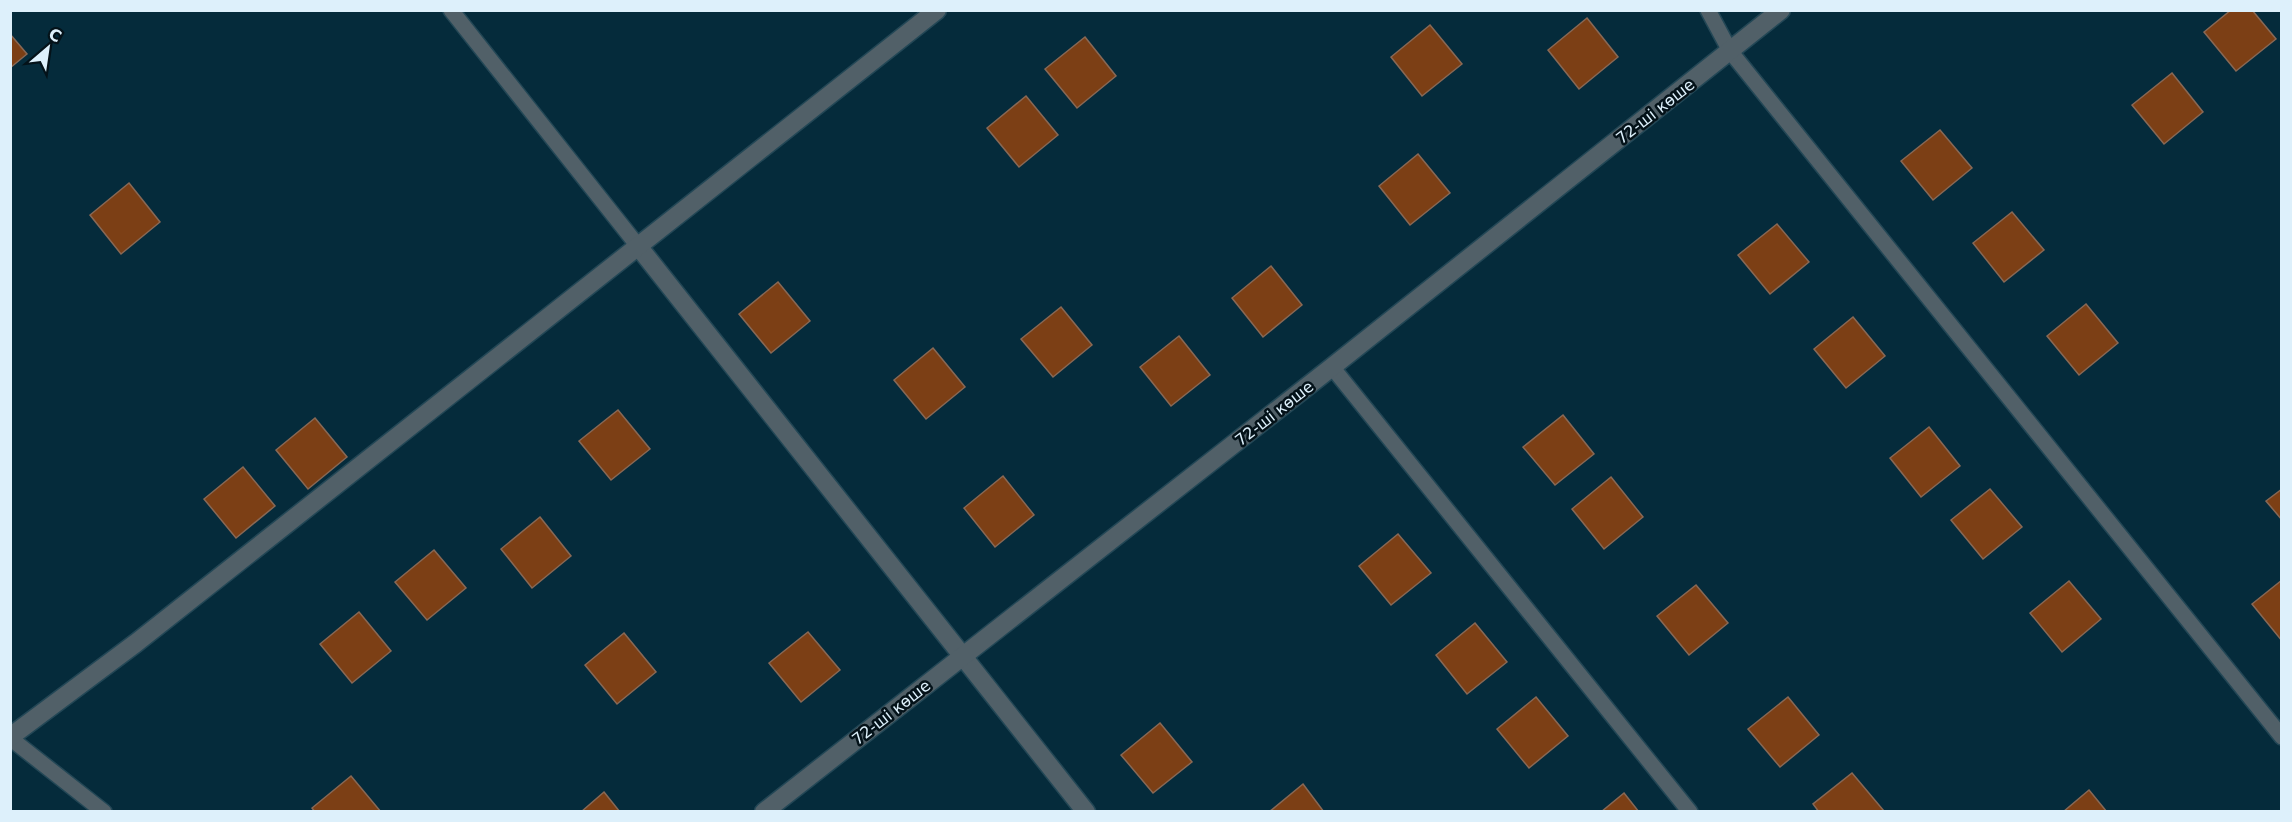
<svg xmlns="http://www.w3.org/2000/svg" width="2292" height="822" viewBox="0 0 2292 822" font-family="'DejaVu Sans',sans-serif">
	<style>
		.building { fill: #7c3f15; stroke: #886855; stroke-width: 1.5 }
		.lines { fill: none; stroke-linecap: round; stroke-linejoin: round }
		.lane-casing { stroke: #234756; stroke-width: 18 }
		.street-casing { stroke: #234756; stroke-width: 21 }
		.lane { stroke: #516068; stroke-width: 15 }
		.street { stroke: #516068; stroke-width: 18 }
		.labels { text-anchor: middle; stroke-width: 5; stroke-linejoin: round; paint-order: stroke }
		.street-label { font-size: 16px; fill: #ddf0fb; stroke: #041219 }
	</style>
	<rect width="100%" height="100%" fill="#052b3b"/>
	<g class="building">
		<path d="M2231,10H2252L2276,39L2236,71L2204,32Z"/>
		<path d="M1587,18L1618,57L1579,89L1548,50Z"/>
		<path d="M1430,25L1462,64L1422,96L1391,57Z"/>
		<path d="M10,34L27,54L10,68Z"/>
		<path d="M1085,37L1116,76L1077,108L1045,69Z"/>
		<path d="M2172,73L2203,112L2164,144L2132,105Z"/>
		<path d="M1026,96L1058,135L1019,167L987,128Z"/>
		<path d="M1940,130L1972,168L1933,200L1901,161Z"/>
		<path d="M1418,154L1450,193L1410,225L1379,186Z"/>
		<path d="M129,183L160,222L121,254L90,215Z"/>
		<path d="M2012,212L2044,250L2004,282L1973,243Z"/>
		<path d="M1777,224L1809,262L1770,294L1738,255Z"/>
		<path d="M1271,266L1302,305L1263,337L1232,298Z"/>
		<path d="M778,282L810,321L771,353L739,314Z"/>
		<path d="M2086,304L2118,343L2079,375L2047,336Z"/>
		<path d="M1061,307L1092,345L1053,377L1021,339Z"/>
		<path d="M1853,317L1885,356L1846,388L1814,349Z"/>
		<path d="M1179,336L1210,375L1171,406L1140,367Z"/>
		<path d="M933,348L965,387L926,419L894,380Z"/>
		<path d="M618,410L650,449L611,480L579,441Z"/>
		<path d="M1563,415L1594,454L1555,485L1523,447Z"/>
		<path d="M315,418L347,457L308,489L276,450Z"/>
		<path d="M1929,427L1960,466L1921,497L1890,458Z"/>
		<path d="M243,467L275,506L236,538L204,499Z"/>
		<path d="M1003,476L1034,515L995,547L964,508Z"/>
		<path d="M1611,477L1643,517L1604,549L1572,509Z"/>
		<path d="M1990,489L2022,527L1983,559L1951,520Z"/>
		<path d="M2282,489V520L2266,501Z"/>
		<path d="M540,517L571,556L532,588L501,549Z"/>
		<path d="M1398,534L1431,573L1391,605L1359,566Z"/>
		<path d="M434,550L466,588L427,620L395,582Z"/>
		<path d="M2282,580V641L2252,604Z"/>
		<path d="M2069,581L2101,619L2062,652L2030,613Z"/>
		<path d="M1696,585L1728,623L1689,655L1657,616Z"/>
		<path d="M359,612L391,651L352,683L320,644Z"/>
		<path d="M1475,623L1507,662L1467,694L1436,655Z"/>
		<path d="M808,632L840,670L801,702L769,663Z"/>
		<path d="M624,633L656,672L617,704L585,665Z"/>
		<path d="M1536,697L1568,736L1529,768L1497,729Z"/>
		<path d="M1788,697L1819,735L1780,767L1748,729Z"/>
		<path d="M1160,723L1192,762L1153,793L1121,755Z"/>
		<path d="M1852,773L1884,811L1819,812L1813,804Z"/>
		<path d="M351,776L381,812H315L312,808Z"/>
		<path d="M1303,784L1324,812H1269Z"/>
		<path d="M2089,790L2107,812H2063Z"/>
		<path d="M604,792L620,812H581Z"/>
		<path d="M1624,793L1639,812H1601Z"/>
	</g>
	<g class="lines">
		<defs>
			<g id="lane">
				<path d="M451,10L638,246"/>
				<path d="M1708,10L1730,51L2282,737"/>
				<path d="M1332,367L1690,812"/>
				<path d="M10,738L104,812"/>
			</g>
			<g id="street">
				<path d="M638,246L1086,812"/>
				<path d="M10,737L136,643L937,10"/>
				<path d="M764,812L1332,367L1781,10"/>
			</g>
		</defs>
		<use href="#lane" class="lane-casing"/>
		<use href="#street" class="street-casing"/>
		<use href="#lane" class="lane"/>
		<use href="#street" class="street"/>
	</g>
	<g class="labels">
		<g class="street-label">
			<text transform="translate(1655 111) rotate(-38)" y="6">72-ші көше</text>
			<text transform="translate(1274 413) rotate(-38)" y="6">72-ші көше</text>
			<text transform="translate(891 712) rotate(-38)" y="6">72-ші көше</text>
		</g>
	</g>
	<rect width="2292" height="822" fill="none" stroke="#ddf0fb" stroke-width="24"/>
	<g transform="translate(48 48) rotate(29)" stroke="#041219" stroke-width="4.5" paint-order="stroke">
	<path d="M0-4.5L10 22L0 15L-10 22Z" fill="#ddf0fb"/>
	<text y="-9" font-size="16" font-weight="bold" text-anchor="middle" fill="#ddf0fb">С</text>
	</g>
</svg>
